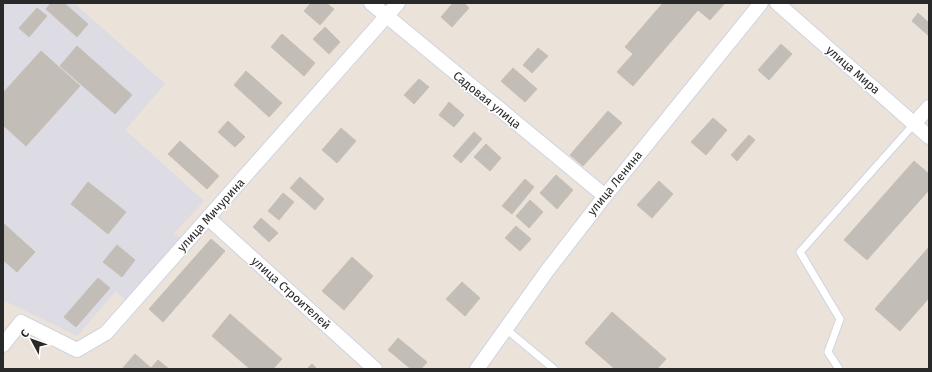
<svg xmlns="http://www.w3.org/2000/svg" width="932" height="372" viewBox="0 0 932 372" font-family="'Fira Sans',sans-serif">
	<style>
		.industrial { fill: #dddbe3 }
		.building { fill: #c3bdb7; stroke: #c6bfb4 }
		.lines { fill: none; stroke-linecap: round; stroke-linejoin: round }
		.service-casing { stroke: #cfd3e2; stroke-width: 9 }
		.minor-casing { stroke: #cfd3e2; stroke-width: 16 }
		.service { stroke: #fff; stroke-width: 7 }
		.minor { stroke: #fff; stroke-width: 14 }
		.labels { text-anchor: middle; stroke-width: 3; stroke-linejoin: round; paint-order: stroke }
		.street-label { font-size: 12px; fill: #292929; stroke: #fff }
	</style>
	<rect width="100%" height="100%" fill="#ebe3da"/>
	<path class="industrial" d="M3,3H74L165,84L125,130L204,201L174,233L183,241L129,302L116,291L77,336L3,300Z"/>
	<g class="building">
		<path d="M51,3H64L88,24L77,37L46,9Z"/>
		<path d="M311,3H326L334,9L320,25L304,11Z"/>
		<path d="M453,3H464L469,8L452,27L441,17Z"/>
		<path d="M663,3H725L710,20L698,10L633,86L617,72L633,54L625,47Z"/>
		<path d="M37,8L47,16L29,37L19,28Z"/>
		<path d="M918,13L929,23V36L912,21Z"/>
		<path d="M325,27L340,42L329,54L313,39Z"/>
		<path d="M282,34L315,63L304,76L271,47Z"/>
		<path d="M781,44L792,54L769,80L758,70Z"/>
		<path d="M77,46L132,95L115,114L60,66Z"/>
		<path d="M538,48L548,56L532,73L523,65Z"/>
		<path d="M41,51L80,86L26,146L3,125V93Z"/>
		<path d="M513,68L537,89L525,102L501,81Z"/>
		<path d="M246,71L282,103L269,117L234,85Z"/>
		<path d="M419,79L429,87L414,104L404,95Z"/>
		<path d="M449,102L464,115L454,127L439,115Z"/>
		<path d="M608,111L622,123L583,166L570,155Z"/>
		<path d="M713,118L727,130L706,155L691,142Z"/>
		<path d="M228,121L245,137L235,147L218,132Z"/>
		<path d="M341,128L356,141L337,163L322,150Z"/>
		<path d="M474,132L482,139L461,163L453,156Z"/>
		<path d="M749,135L755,140L737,161L731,155Z"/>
		<path d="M180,141L219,176L207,189L168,154Z"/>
		<path d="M486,144L501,158L490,171L474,157Z"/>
		<path d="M914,161L929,174V190L867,260L844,240Z"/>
		<path d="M556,175L573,190L557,209L540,193Z"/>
		<path d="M300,177L324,199L315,210L290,188Z"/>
		<path d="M525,179L534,187L512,214L502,206Z"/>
		<path d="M659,181L673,194L652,218L637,205Z"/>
		<path d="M88,182L126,212L108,234L71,204Z"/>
		<path d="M283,193L294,202L279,220L268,211Z"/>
		<path d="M530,200L543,212L529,228L516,216Z"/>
		<path d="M261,218L278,233L269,242L253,227Z"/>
		<path d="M3,223L35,252L17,272L3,260Z"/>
		<path d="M516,226L531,239L520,251L505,238Z"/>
		<path d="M211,239L225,251L163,322L149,309Z"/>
		<path d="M117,245L135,260L122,277L103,262Z"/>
		<path d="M929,247V298L900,331L875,309Z"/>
		<path d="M352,257L373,276L344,310L322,291Z"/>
		<path d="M98,278L110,288L76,327L64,317Z"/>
		<path d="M462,282L480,298L465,316L446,299Z"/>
		<path d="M612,312L666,359L657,369H615L585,343Z"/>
		<path d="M230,314L282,359L273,369H250L212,336Z"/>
		<path d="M398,338L427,362L421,369H411L388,350Z"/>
		<path d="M135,354L151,368L158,360L169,369H122Z"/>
		<path d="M312,364L317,369H307Z"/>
	</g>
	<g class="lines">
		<defs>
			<g id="service">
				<path d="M506,329L554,369"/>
				<path d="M839,369L828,352L840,319L800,252L914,124"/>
			</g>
			<g id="minor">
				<path d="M371,3L605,196"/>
				<path d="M777,3L929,137"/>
				<path d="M914,124L929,107"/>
				<path d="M208,218L375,369"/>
				<path d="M3,345L21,322L77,350L106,333L398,3"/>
				<path d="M477,369L547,271L605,196L761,3"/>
			</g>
		</defs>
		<use href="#service" class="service-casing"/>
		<use href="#minor" class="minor-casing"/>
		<use href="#service" class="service"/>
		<use href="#minor" class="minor"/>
	</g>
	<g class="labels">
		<g class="street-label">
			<text transform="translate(853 70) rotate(41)" y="4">улица Мира</text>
			<text transform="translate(487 100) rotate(39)" y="4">Садовая улица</text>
			<text transform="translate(615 183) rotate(-51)" y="4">улица Ленина</text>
			<text transform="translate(211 215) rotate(-48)" y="4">улица Мичурина</text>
			<text transform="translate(291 293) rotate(42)" y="4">улица Строителей</text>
		</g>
	</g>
	<rect width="932" height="372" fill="none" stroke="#292929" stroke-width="8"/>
	<g transform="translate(32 340) rotate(311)" stroke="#ffffff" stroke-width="3" paint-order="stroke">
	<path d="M0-3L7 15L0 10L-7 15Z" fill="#292929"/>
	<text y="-6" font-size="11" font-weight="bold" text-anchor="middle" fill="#292929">С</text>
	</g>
</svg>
